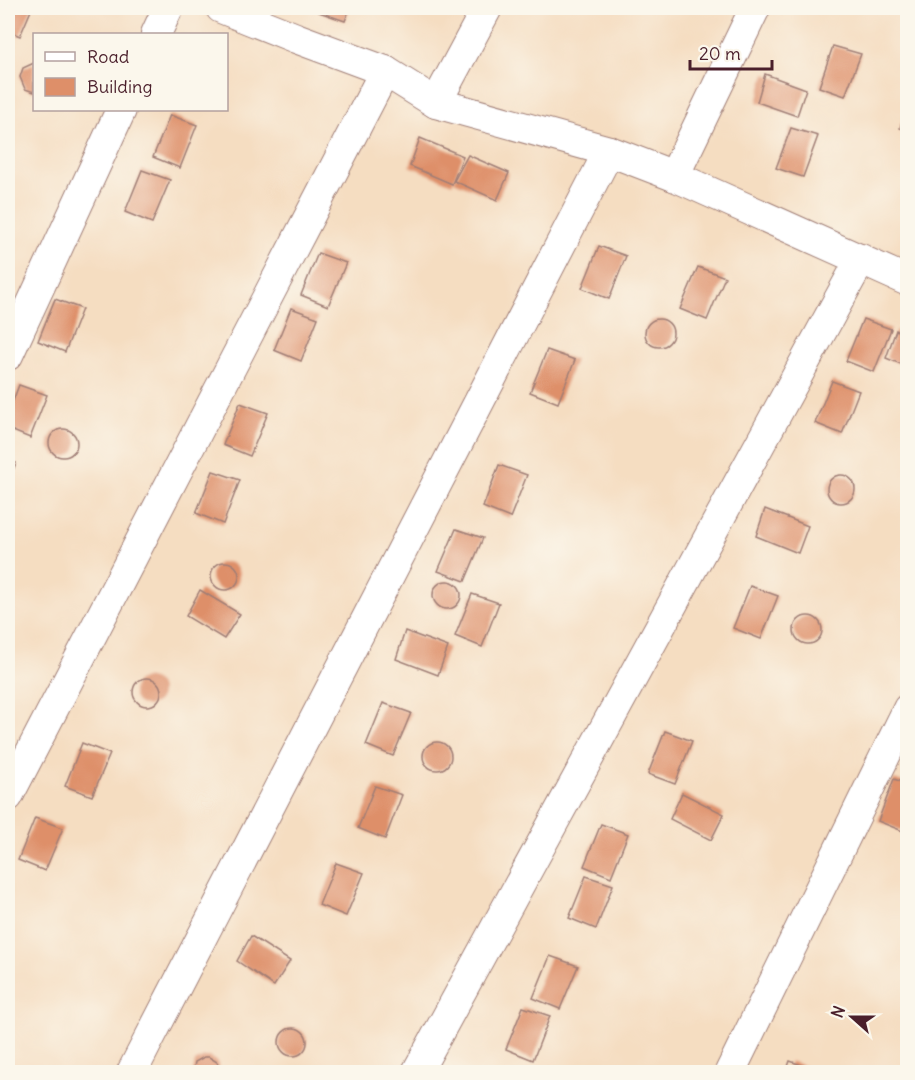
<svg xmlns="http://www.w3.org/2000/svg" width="915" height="1080" viewBox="0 0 915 1080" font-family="Delius,sans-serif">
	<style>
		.building { fill: #de8f69 }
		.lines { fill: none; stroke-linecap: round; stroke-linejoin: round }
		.minor-casing { stroke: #a07e76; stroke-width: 32 }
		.minor { stroke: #fff; stroke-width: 30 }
	</style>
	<rect width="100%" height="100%" fill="#fbf7ec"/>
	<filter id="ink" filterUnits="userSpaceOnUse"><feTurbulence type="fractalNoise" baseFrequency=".0167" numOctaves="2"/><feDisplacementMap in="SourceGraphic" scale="12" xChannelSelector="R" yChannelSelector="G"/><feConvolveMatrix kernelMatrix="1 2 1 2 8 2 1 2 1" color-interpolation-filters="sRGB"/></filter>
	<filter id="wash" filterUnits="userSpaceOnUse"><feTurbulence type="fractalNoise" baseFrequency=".008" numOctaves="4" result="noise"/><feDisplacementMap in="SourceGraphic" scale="24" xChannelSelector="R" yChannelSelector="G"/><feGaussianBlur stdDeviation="1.35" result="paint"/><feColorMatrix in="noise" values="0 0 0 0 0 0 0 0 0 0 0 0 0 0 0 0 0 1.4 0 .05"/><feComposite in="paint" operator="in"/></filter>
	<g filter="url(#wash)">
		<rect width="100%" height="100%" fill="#f5ddc1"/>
		<g id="blocks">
			<g class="building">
				<path d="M8,8H32L20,36L8,31Z"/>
				<path d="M320,8H350L345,21L319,12Z"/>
				<path d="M833,46L861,54L845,96L819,87Z"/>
				<path d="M34,63V92L25,89L20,77L23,68Z"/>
				<path d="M765,74L806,89L797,116L757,102Z"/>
				<path d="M907,106H908V131L900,128Z"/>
				<path d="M170,115L197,125L180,168L153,157Z"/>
				<path d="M791,128L818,136L803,177L776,168Z"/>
				<path d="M420,138L463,156L452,184L410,166Z"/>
				<path d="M468,155L509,173L497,200L454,181Z"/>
				<path d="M142,170L170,180L152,223L125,212Z"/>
				<path d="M599,246L626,256L609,299L582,288Z"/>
				<path d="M318,253L346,263L328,306L301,295Z"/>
				<path d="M698,267L725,277L707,320L680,309Z"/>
				<path d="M55,299L82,309L65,352L38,341Z"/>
				<path d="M291,308L318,318L301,361L274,350Z"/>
				<circle cx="659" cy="333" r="14"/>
				<path d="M863,319L891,329L874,372L846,361Z"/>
				<path d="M896,330L908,335V367L886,358Z"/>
				<path d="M547,350L575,360L558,403L530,392Z"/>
				<path d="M832,381L859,391L842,434L815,423Z"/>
				<path d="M19,385L47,395L30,438L8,429V414Z"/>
				<path d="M240,403L268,413L250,456L223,445Z"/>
				<circle cx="63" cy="443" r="14"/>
				<path d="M8,460L16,463L8,483Z"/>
				<path d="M499,465L527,475L510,518L483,507Z"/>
				<path d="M213,471L240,480L223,524L196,513Z"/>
				<circle cx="841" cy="489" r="14"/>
				<path d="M765,509L808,526L798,553L756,536Z"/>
				<path d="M456,529L483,538L465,581L438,571Z"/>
				<circle cx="225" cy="576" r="14"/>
				<circle cx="447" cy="595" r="14"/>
				<path d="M750,586L778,596L761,639L733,628Z"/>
				<path d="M200,590L240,614L224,639L186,616Z"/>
				<path d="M472,594L499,603L482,647L455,636Z"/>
				<circle cx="808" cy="630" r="14"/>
				<path d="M405,631L448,647L438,675L396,659Z"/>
				<circle cx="147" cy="692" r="14"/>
				<path d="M383,703L411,713L393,756L366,745Z"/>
				<path d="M665,731L692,741L675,784L648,774Z"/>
				<circle cx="437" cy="756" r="14"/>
				<path d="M82,743L110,754L92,796L65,786Z"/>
				<path d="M894,779L908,784V825L905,832L878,821Z"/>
				<path d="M375,786L402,795L385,839L358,828Z"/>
				<path d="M682,793L724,814L711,840L670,819Z"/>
				<path d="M35,818L63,828L45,871L18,860Z"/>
				<path d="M601,824L628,834L611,877L584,866Z"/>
				<path d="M336,863L364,873L346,916L319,905Z"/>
				<path d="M586,876L613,885L596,929L569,918Z"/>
				<path d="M251,936L290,961L274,986L237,961Z"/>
				<path d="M550,956L578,966L560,1009L533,998Z"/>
				<path d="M523,1007L550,1016L533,1060L506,1049Z"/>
				<circle cx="293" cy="1042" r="14"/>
				<path d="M204,1057H209L217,1062L221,1072H193L195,1062Z"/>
				<path d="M790,1061L821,1072H786Z"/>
			</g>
		</g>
	</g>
	<g filter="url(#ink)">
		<use href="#blocks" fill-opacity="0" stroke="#a07e76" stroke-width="1.5"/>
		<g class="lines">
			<defs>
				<g id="minor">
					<path d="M221,8L296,38L385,71L436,103L609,151L674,176L908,281"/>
					<path d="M156,34L168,8"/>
					<path d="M436,103L487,8"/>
					<path d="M674,176L755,8"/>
					<path d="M8,355L121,110"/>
					<path d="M8,796L385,71"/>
					<path d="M132,1072L609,151"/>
					<path d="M417,1072L861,259"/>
					<path d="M730,1072L908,709"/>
				</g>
			</defs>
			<use href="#minor" class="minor-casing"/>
			<use href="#minor" class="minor"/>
		</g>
	</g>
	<rect width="915" height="1080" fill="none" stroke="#fbf7ec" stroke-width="30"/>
	<rect x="33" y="33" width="195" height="78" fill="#fbf7ec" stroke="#b4a19f" stroke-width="1.5"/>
	<rect x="45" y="52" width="30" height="9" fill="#ffffff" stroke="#b4a19f" stroke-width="1.5"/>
	<text x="87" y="63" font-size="18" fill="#4a1f2b">Road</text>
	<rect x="45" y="78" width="30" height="18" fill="#de8f69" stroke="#b4a19f" stroke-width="1.5"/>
	<text x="87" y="93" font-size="18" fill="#4a1f2b">Building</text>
	<g transform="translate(852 1017) rotate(291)" stroke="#fbf7ec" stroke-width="4.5" paint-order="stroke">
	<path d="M0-4.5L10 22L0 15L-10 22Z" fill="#4a1f2b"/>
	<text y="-9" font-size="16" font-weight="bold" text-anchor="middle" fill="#4a1f2b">N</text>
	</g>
	<path d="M690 60v9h82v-9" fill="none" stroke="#4a1f2b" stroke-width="3"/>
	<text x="699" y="60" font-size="18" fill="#4a1f2b" stroke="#fbf7ec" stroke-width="4.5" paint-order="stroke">20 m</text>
</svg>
